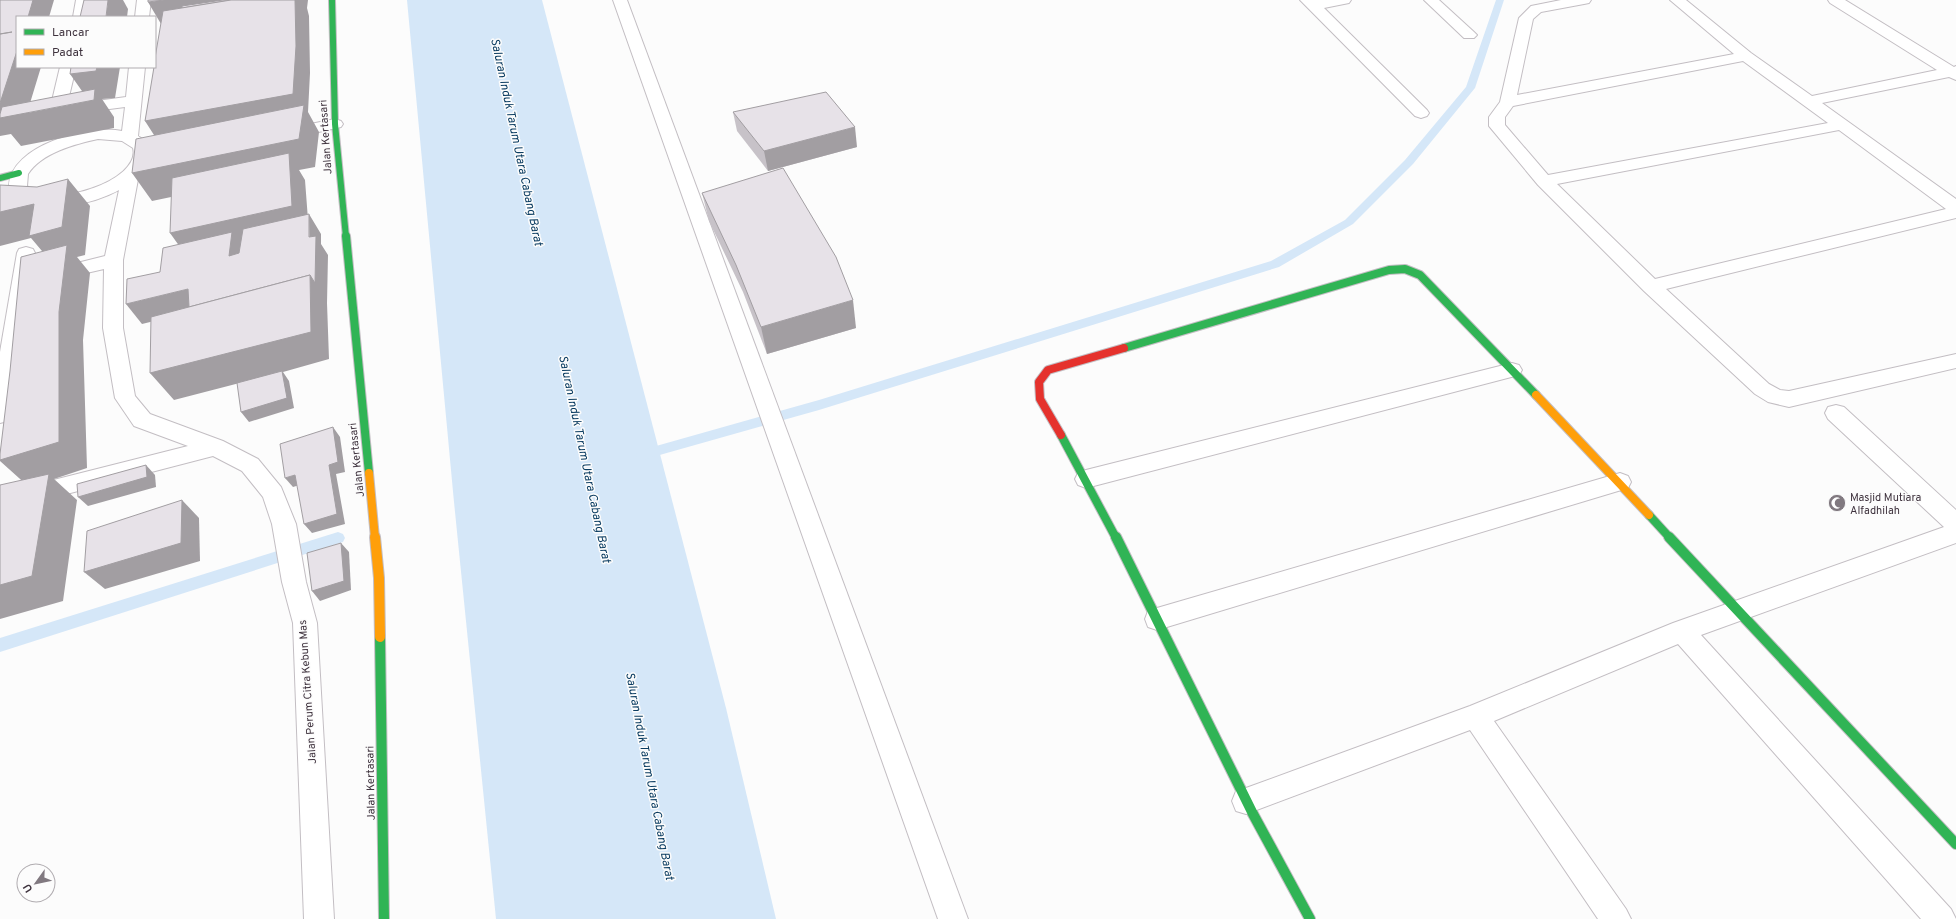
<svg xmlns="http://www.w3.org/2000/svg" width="1956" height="919" viewBox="0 0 1956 919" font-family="Overpass,sans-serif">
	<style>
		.water { fill: #d5e7f8 }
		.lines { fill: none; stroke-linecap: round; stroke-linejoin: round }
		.stream { fill: #d5e7f8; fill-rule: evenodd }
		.street-casing { stroke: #c3bec3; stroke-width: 2 }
		.fast-far2-casing { stroke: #c3bec3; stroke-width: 8 }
		.fast-far1-casing { stroke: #c3bec3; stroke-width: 10 }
		.fast-casing { stroke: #c3bec3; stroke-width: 12 }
		.slow-far1-casing { stroke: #c3bec3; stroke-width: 10 }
		.slow-casing { stroke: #c3bec3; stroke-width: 12 }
		.jam-casing { stroke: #c3bec3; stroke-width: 10 }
		.street { fill: #fff; fill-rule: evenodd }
		.fast-far2 { stroke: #30b455; stroke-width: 6 }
		.fast-far1 { stroke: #30b455; stroke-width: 8 }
		.fast { stroke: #30b455; stroke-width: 10 }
		.slow-far1 { stroke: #ff9f0a; stroke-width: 8 }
		.slow { stroke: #ff9f0a; stroke-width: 10 }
		.jam { stroke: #e5322d; stroke-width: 8 }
		.wall { fill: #c7c2c8 }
		.shaded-wall { fill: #a29ea2 }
		.building { fill: #e7e2e8; stroke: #a29ea2 }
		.labels { text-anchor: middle; stroke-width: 3; stroke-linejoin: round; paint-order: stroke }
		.street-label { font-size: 11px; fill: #3f333e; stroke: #fcfcfc }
		.poi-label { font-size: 11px; fill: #3f333e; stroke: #fcfcfc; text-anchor: start }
		.water-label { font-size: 12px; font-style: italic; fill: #0a3c61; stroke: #fcfcfc }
	</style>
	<rect width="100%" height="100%" fill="#fcfcfc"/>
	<path class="water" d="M407,0H542L726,708L776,919H496L454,502Z"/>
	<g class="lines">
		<g class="stream">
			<path d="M1496,0H1504L1475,88L1413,164L1353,224L1279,267L819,410L642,460L637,459L636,455L637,451L642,450L819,400L1271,261L1345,220L1405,160L1466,87Z"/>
			<path d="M338,532L343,534L345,538L343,542L0,652V638Z"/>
		</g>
		<defs>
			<g id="street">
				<path d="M76,0H90L87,17H73Z"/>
				<path d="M137,0H151L149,17H135Z"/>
				<path d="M613,0H627L968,919H938Z"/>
				<path d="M1300,0H1351L1349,3L1324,8L1427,110L1429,113L1427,116L1421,118L1415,116Z"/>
				<path d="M1424,0H1439L1474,32L1477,35L1474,38H1464Z"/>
				<path d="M1561,0H1591L1589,3L1584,4L1541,12L1533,19L1517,95L1734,54L1670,0H1686L1751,53L1812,96L1937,70L1830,3L1828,0H1845L1954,67L1956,66V80L1949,77L1822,103L1956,199V218L1666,289L1769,384L1780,390L1789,391L1956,354V368L1789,407L1768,402L1755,394L1644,291L1538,185L1489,126V117L1500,102L1519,18L1531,6ZM1743,61L1828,123L1548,175L1505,125V117L1513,106ZM1839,130L1946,209L1655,279L1557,184Z"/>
				<path d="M60,67H76L67,105L126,97L129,67H145L138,136L147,142L151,153L149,161L139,174L123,260V328L135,396L150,414L223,441L258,459L281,487L296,524L306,582L317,623L334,919H304L293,623L282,582L272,524L263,497L242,471L213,456L5,510L0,508V490L6,492L188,446L134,426L115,398L103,328L104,269L56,280L49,278L47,274L49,270L105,256L119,190C94,204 45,215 19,198C14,195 12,190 9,186C10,145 90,124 122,131L125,107L63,115L53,111L51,105ZM98,139L122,141L133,148C142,181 48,211 27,186L28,174C41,153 75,144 98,139Z"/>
				<path d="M335,119L341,121L343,124L341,127L287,139L281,138L279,134L281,130Z"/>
				<path d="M26,247L33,249L35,253L11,415L8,421L0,423V352L17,253L19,249Z"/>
				<path d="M1512,363L1519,365L1522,370L1519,375L1086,488L1078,485L1075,479L1078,473L1086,470Z"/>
				<path d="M1836,405L1844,407L1956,510V543L1701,635L1951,909L1956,919H1921L1678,644L1494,721L1626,909L1631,919H1598L1470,730L1246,814L1236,811L1232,801L1236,791L1246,788L1470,706L1673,623L1944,527L1828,419L1825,413L1828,407Z"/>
				<path d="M1620,473L1628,476L1631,482L1628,488L1157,630L1148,627L1145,619L1148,611L1157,608Z"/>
			</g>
			<g id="fast-far2">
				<path d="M332,0L335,124L346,237"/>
				<path d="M0,178L19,173"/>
			</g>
			<g id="fast-far1">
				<path d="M346,236L369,473"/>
				<path d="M1124,348L1389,270L1405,269L1420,275L1536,395"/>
				<path d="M1061,435L1116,538"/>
				<path d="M1649,515L1670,538"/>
			</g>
			<g id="fast">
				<path d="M1116,537L1253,814L1310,919"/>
				<path d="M1669,537L1956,844"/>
				<path d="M380,637L384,919"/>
			</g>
			<g id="slow-far1">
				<path d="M1536,395L1649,515"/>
				<path d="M369,473L375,538"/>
			</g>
			<path id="slow" d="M375,537L379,578L380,637"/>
			<path id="jam" d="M1061,435L1040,399L1039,382L1048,370L1124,348"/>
		</defs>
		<use href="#street" class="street-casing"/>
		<use href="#fast-far2" class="fast-far2-casing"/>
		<use href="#fast-far1" class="fast-far1-casing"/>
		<use href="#fast" class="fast-casing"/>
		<use href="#slow-far1" class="slow-far1-casing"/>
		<use href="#slow" class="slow-casing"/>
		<use href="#jam" class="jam-casing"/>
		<use href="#street" class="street"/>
		<use href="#fast-far2" class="fast-far2"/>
		<use href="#fast-far1" class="fast-far1"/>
		<use href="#fast" class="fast"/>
		<use href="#slow-far1" class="slow-far1"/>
		<use href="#slow" class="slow"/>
		<use href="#jam" class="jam"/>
	</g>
	<g class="wall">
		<path d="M733,112L857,147L768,171L737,131Z"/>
		<path d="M702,193L856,328L767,354L743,292L709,221Z"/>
	</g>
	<g class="shaded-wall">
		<path d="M31,0H54L49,17H28Z"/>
		<path d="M108,0H123L128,9L127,17H106Z"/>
		<path d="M164,0H308L307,8L309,16L310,73L308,112L319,132L315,167L299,170L305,180L309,233L242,275L190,261L170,233L290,172L152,201L132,173L163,149L145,121L164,29L148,2Z"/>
		<path d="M17,39V67H41L27,113L89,101L70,74L97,67H120L115,98L102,99L114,117V128L21,146L11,134L0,136V103Z"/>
		<path d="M855,127L857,147L768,171L764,151Z"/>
		<path d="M68,179L90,206L85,255L77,257L90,273L83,340L87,468L54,479L77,500L63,601L0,619V585L29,487L0,461V460L53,264L31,238L0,246V212Z"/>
		<path d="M309,214L321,234V244L328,255L327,303L329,359L283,372L289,381L294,408L249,422L241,412L282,372L174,400L150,373L310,275Z"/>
		<path d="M188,289L203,309L142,324L126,304Z"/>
		<path d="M853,300L856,328L767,354L761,327Z"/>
		<path d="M333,427L340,437L345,472L336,474L345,524L312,533L304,524L329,465Z"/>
		<path d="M146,465L155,475L156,487L88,506L78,497Z"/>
		<path d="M295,475L303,484L293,487L285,478Z"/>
		<path d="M182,500L199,518L200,561L105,589L84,572Z"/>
		<path d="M341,543L349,552L351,590L320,601L312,591Z"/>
	</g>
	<g class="building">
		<path d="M0,0H33L31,7L28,17H17V51L0,103V34L12,32L0,34Z"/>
		<path d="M84,0H108L106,17H80Z"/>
		<path d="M148,0H164L148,2Z"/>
		<path d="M223,0H231L182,8V6Z"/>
		<path d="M231,0H295L296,46L293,94L145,121L154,67H155V58L163,11Z"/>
		<path d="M71,67H97L96,71L70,74Z"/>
		<path d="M95,89L94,100L0,118V114L2,107Z"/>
		<path d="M826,92L855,127L764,151L733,112Z"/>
		<path d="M304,105L299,139L132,173L136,139Z"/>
		<path d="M289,153L292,206L170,233L172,178Z"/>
		<path d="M783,168L836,257L853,300L761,327L736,265L702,193Z"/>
		<path d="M68,179L62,227L29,236L34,204L0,212V185L37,187Z"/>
		<path d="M309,214V237L316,236L315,283L310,275L189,307L188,289L126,304L127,279L160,272L163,248L232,232L229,256L239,253L243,229Z"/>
		<path d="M67,245L59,312V442L0,460V454L10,371L21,257Z"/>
		<path d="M310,275L311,332L150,373L151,317Z"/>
		<path d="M282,371L287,398L241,412L237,383Z"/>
		<path d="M333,427L338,462L329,465L337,514L304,524L295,475L285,478L280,444Z"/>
		<path d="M146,465L147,477L78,497L77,484Z"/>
		<path d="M49,474L32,576L0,585V485Z"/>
		<path d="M182,500L181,543L84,572L87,531Z"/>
		<path d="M341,543L344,581L312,591L307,553Z"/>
	</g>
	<defs>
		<symbol id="mosque-disc" viewBox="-11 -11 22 22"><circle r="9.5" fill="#817980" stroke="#fcfcfc"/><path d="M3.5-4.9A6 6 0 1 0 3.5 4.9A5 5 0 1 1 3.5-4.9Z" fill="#fff"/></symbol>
	</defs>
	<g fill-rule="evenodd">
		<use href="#mosque-disc" x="1827" y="493" width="20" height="20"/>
	</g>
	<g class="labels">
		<g class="street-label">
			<text transform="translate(325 137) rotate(-94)" y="4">Jalan Kertasari</text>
			<text transform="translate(356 460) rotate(-96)" y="4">Jalan Kertasari</text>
			<text transform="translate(307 692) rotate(-94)" y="4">Jalan Perum Citra Kebun Mas</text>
			<text transform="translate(370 783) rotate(-91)" y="4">Jalan Kertasari</text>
		</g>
		<g class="poi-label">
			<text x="1850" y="501">Masjid Mutiara<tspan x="1850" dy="13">Alfadhilah</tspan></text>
		</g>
		<g class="water-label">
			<text transform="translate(517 142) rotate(78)" y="4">Saluran Induk Tarum Utara Cabang Barat</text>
			<text transform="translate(585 459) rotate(78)" y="4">Saluran Induk Tarum Utara Cabang Barat</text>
			<text transform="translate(650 776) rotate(79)" y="4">Saluran Induk Tarum Utara Cabang Barat</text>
		</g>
	</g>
	<rect x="16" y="16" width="140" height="52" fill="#fcfcfc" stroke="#b0acb0"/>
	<rect x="24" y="29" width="20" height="6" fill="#30b455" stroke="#b0acb0"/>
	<text x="52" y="36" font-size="12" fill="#3f333e">Lancar</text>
	<rect x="24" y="49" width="20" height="6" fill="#ff9f0a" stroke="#b0acb0"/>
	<text x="52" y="56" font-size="12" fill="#3f333e">Padat</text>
	<g transform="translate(36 883) rotate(237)"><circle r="19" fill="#fcfcfc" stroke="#b0acb0"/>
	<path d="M0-3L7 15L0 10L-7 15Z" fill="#817980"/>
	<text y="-6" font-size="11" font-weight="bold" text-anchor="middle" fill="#3f333e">U</text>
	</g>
</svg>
